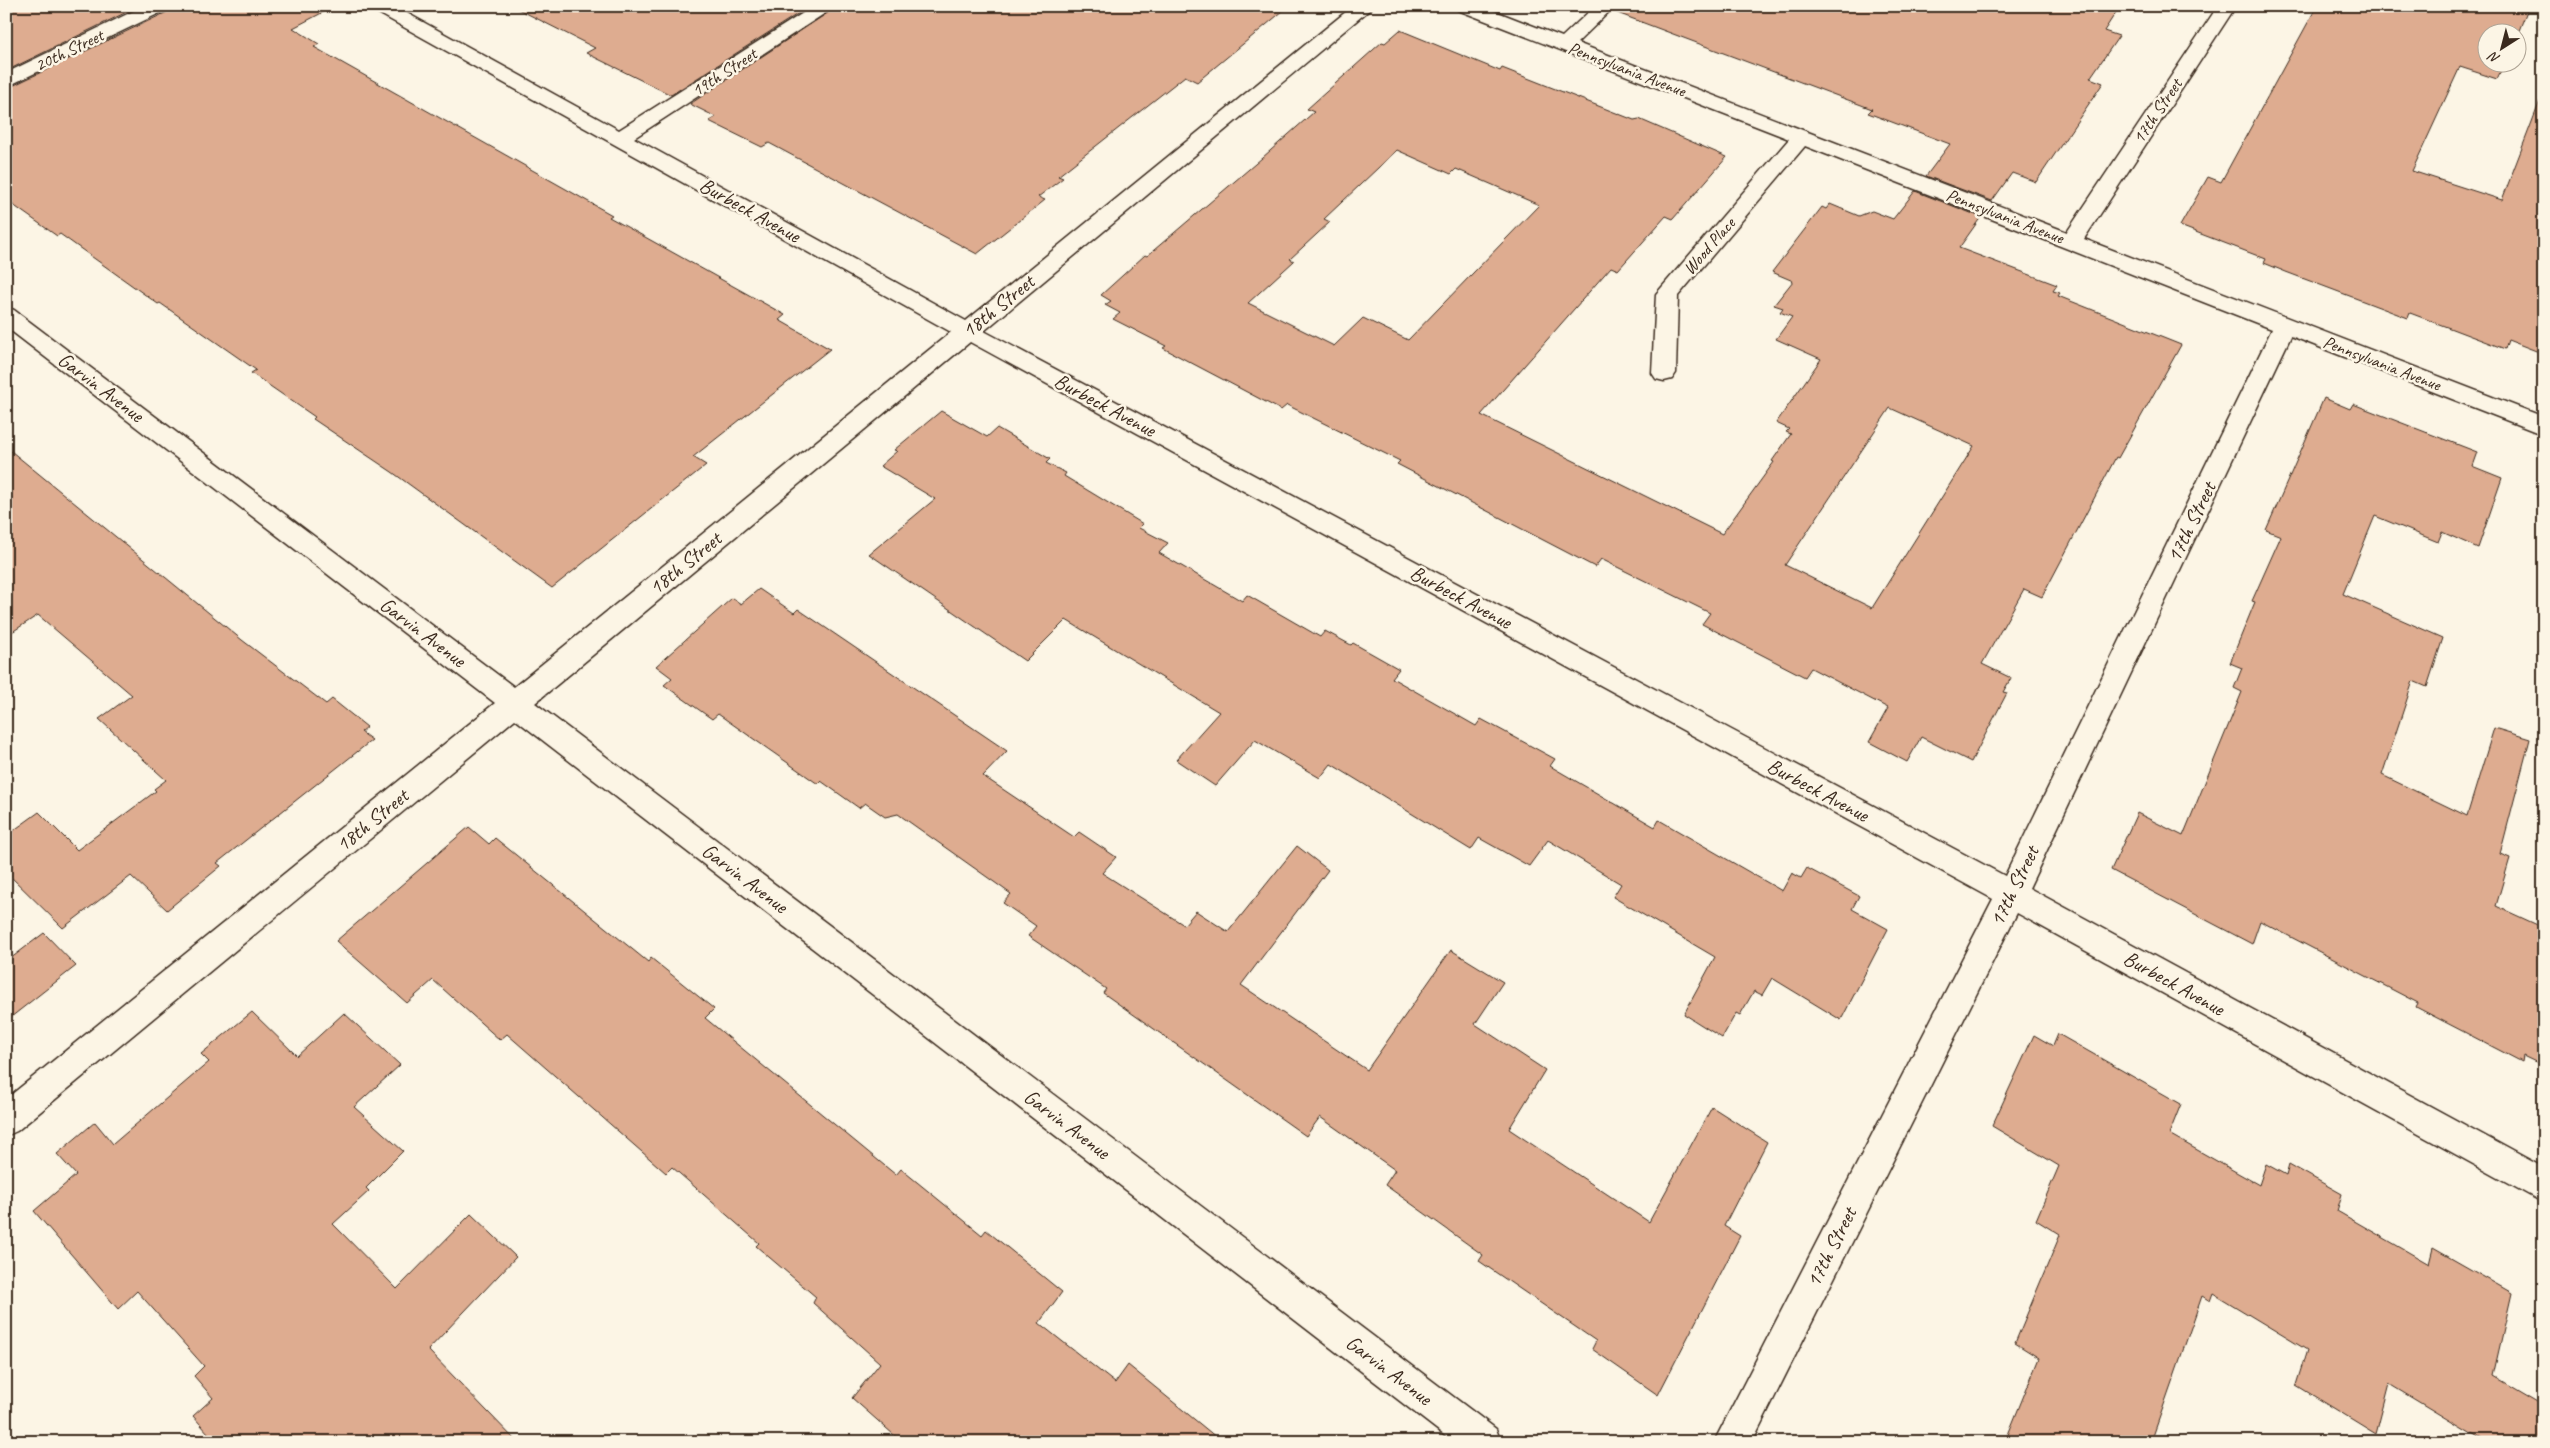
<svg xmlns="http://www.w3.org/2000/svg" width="2550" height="1448" viewBox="0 0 2550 1448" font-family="Caveat,sans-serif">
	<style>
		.building { fill: #deac90; stroke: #3b2a1e; fill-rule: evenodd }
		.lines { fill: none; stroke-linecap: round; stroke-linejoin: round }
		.street-casing { stroke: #3b2a1e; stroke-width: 3 }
		.street { fill: #fcf5e5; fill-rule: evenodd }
		.labels { text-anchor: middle; stroke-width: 5; stroke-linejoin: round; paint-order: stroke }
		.far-street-label { font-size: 18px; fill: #3b2a1e; stroke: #fcf5e5 }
		.street-label { font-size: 21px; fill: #3b2a1e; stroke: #fcf5e5 }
	</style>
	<rect width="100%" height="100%" fill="#fcf5e5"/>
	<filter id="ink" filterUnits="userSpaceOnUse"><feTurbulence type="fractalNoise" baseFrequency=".02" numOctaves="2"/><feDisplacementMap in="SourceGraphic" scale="10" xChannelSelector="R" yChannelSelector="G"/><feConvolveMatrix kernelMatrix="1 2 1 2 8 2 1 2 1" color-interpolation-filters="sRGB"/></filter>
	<g filter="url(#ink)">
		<g class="building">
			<path d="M6,6H139L6,71Z"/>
			<path d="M170,6H335L293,28L319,44L314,47L612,215L609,217L785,315L779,320L830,349L693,457L706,465L552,588L392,472L313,419L315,417L251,373L256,370L160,303L158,304L60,234L57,236L6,200V89L167,12Z"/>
			<path d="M512,6H810L671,95L586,53L595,48Z"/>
			<path d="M838,6H1289L1197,82L1185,76L1058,176L1063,178L1038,197L1045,200L977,254L769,143L762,147L709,121L716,117L690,104Z"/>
			<path d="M1617,6H2120L2104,31L2119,36L2090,78L2103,83L2036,182L2012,173L1992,201L1926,176L1950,144L1868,113L1872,109L1612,11Z"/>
			<path d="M2317,6H2529L2518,33L2488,32V62H2505L2497,79L2460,67L2412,171L2502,200L2540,101L2544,102V354L2508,340L2505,349L2410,313L2408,318L2286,272L2264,263L2266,259L2180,226L2208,177L2221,182Z"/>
			<path d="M1400,30L1500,71L1502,68L1634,120L1639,119L1727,157L1673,219L1666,216L1618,270L1611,267L1481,415L1722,534L1774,462L1772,461L1791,434L1786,432L1789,429L1776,423L1821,359L1776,339L1792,317L1780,312L1783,308L1774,305L1793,281L1772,272L1822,207L1826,209L1830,204L1859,216L1872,211L1893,219L1915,191L1981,217L1959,248L2057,285L2053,291L2060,293L2058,296L2181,345L2118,458L2116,457L2042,597L2024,589L1982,664L2011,678L2003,692L2007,693L1971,762L1921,737L1907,762L1869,742L1888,708L1811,668L1805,677L1702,624L1710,613L1601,559L1595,567L1397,464L1400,461L1287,405L1281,410L1163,348L1166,346L1113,319L1120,313L1105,305L1111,301L1101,295L1145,255L1147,256L1262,158L1314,112L1307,109L1382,42L1385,43ZM1397,150L1451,174L1456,169L1539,205L1408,340L1363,318L1334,346L1248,303L1294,261L1290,259L1330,222L1324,219ZM1890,408L1974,446L1872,608L1785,565Z"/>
			<path d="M2324,398L2350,409L2353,404L2477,452L2472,466L2502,478L2478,548L2442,532L2438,542L2375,516L2343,594L2443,638L2427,687L2413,681L2382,775L2467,816L2494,728L2530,739L2500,854L2510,858L2496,906L2544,928V1066L2523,1056L2522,1062L2416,1007L2418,1003L2260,921L2252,944L2111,870L2137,813L2183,836L2242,692L2234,688L2242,668L2230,663L2255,602L2252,601L2281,536L2266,530Z"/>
			<path d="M941,411L987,437L997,428L1050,459L1046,463L1066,473L1064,476L1143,524L1139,528L1168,543L1159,553L1242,601L1247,595L1320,637L1325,631L1351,645L1353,643L1399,669L1392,678L1476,726L1481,719L1555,759L1550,766L1655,827L1659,820L1782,891L1792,873L1801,878L1807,868L1859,896L1852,909L1888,929L1841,1020L1772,978L1762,995L1754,991L1740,1015L1736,1013L1722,1038L1684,1014L1715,957L1613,897L1621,884L1548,840L1529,866L1479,838L1471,850L1331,764L1320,778L1255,740L1215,786L1176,760L1219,712L1066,620L1025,661L869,554L935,499L880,466L897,451L894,450Z"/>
			<path d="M6,447L242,640L326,704L332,699L367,727L361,732L372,740L217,863L221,866L167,910L131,876L63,928L6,872V836L39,812L77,850L156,791L154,789L166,780L99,719L132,695L38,615L6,636Z"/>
			<path d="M759,589L794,613L798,609L1007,751L983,776L1074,837L1079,832L1116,857L1102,873L1184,925L1196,911L1228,932L1297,846L1328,870L1241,985L1367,1070L1451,950L1503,982L1475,1024L1545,1070L1509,1129L1649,1222L1712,1107L1767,1142L1724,1226L1740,1236L1658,1395L1592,1349L1596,1341L1479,1261L1483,1255L1385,1185L1395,1170L1320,1117L1306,1136L1103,993L1106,989L1028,936L1036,926L1003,903L1011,894L898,814L885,817L865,803L859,808L821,781L818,784L718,714L712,719L664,685L672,678L656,666L732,598L741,604Z"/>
			<path d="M469,827L489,844L495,838L648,962L651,958L714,1009L705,1018L896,1175L901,1169L982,1235L986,1230L1062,1292L1039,1323L1115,1383L1128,1365L1222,1442H902L852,1398L880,1363L813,1303L816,1297L756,1246L759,1243L672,1167L666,1173L507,1034L500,1040L433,980L407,1003L336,941Z"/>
			<path d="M44,933L76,966L6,1021V962Z"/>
			<path d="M252,1012L297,1056L344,1013L400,1065L354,1107L403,1151L366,1188L369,1191L333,1224L397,1289L471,1214L516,1257L428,1350L517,1442H216L193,1416L213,1398L194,1376L204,1366L137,1291L118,1309L34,1211L76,1175L57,1154L95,1122L113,1144L209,1062L201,1054Z"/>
			<path d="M2058,1034L2181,1104L2169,1134L2259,1185L2266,1164L2286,1175L2289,1164L2342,1194L2337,1211L2429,1264L2433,1248L2512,1293L2493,1376L2544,1406V1442H2485L2389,1384L2376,1434L2296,1385L2307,1350L2213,1293L2210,1301L2202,1296L2151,1442H2005L2039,1358L2015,1343L2060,1235L2036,1220L2059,1166L1992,1126L2034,1035L2053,1046Z"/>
		</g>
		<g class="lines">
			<defs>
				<g id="street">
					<path d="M144,6H168L166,10L6,87V73Z"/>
					<path d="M371,6H394L619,130L814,6H836L634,138L966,321L1353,6H1374L984,331L2005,876L2272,329L1805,146L1678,296L1676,373L1672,379L1664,381L1656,379L1652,373L1656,294L1789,139L1458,10L1456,6H1482L1562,37L1595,6H1615L1577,43L2067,232L2218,6H2236L2084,239L2544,417V435L2291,336L2029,888L2544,1168V1203L2017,913L1752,1442H1714L1993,899L970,342L535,703L1496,1429L1501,1442H1453L515,719L17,1131L6,1136V1099L495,703L6,327V307L14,310L514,687L951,332L373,10Z"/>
				</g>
			</defs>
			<use href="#street" class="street-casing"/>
			<use href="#street" class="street"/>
		</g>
	</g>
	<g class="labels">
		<g class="far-street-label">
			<text transform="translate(69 50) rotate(-26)" y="6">20th Street</text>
			<text transform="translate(1627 69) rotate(21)" y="6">Pennsylvania Avenue</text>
			<text transform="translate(724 72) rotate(-33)" y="6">19th Street</text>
			<text transform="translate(2157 111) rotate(-56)" y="6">17th Street</text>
			<text transform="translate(2005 216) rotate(21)" y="6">Pennsylvania Avenue</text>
			<text transform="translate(1709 246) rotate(-49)" y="6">Wood Place</text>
			<text transform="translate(2382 363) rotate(21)" y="6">Pennsylvania Avenue</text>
		</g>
		<g class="street-label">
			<text transform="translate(750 210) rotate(29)" y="7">Burbeck Avenue</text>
			<text transform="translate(998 306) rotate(-39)" y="7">18th Street</text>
			<text transform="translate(101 387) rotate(37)" y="7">Garvin Avenue</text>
			<text transform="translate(1105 405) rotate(28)" y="7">Burbeck Avenue</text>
			<text transform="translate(2191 522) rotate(-64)" y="7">17th Street</text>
			<text transform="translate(685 563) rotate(-39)" y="7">18th Street</text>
			<text transform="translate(1461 597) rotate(28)" y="7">Burbeck Avenue</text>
			<text transform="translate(423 632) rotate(37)" y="7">Garvin Avenue</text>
			<text transform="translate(1818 790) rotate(28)" y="7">Burbeck Avenue</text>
			<text transform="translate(372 820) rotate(-39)" y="7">18th Street</text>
			<text transform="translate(745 878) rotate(37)" y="7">Garvin Avenue</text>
			<text transform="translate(2014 886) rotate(-64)" y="7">17th Street</text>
			<text transform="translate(2174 983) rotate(29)" y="7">Burbeck Avenue</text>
			<text transform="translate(1067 1124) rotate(37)" y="7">Garvin Avenue</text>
			<text transform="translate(1831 1247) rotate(-63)" y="7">17th Street</text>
			<text transform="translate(1389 1370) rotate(37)" y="7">Garvin Avenue</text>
		</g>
	</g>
	<rect width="2550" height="1448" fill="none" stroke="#fcf5e5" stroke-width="25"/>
	<rect x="12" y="12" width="2525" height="1423" fill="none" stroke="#3b2a1e" stroke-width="2" filter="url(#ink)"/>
	<g transform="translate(2502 48) rotate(216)"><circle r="24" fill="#fcf5e5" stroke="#afa495"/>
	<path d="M0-4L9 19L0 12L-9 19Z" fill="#3b2a1e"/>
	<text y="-8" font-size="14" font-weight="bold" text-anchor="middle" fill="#3b2a1e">N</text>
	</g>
</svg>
